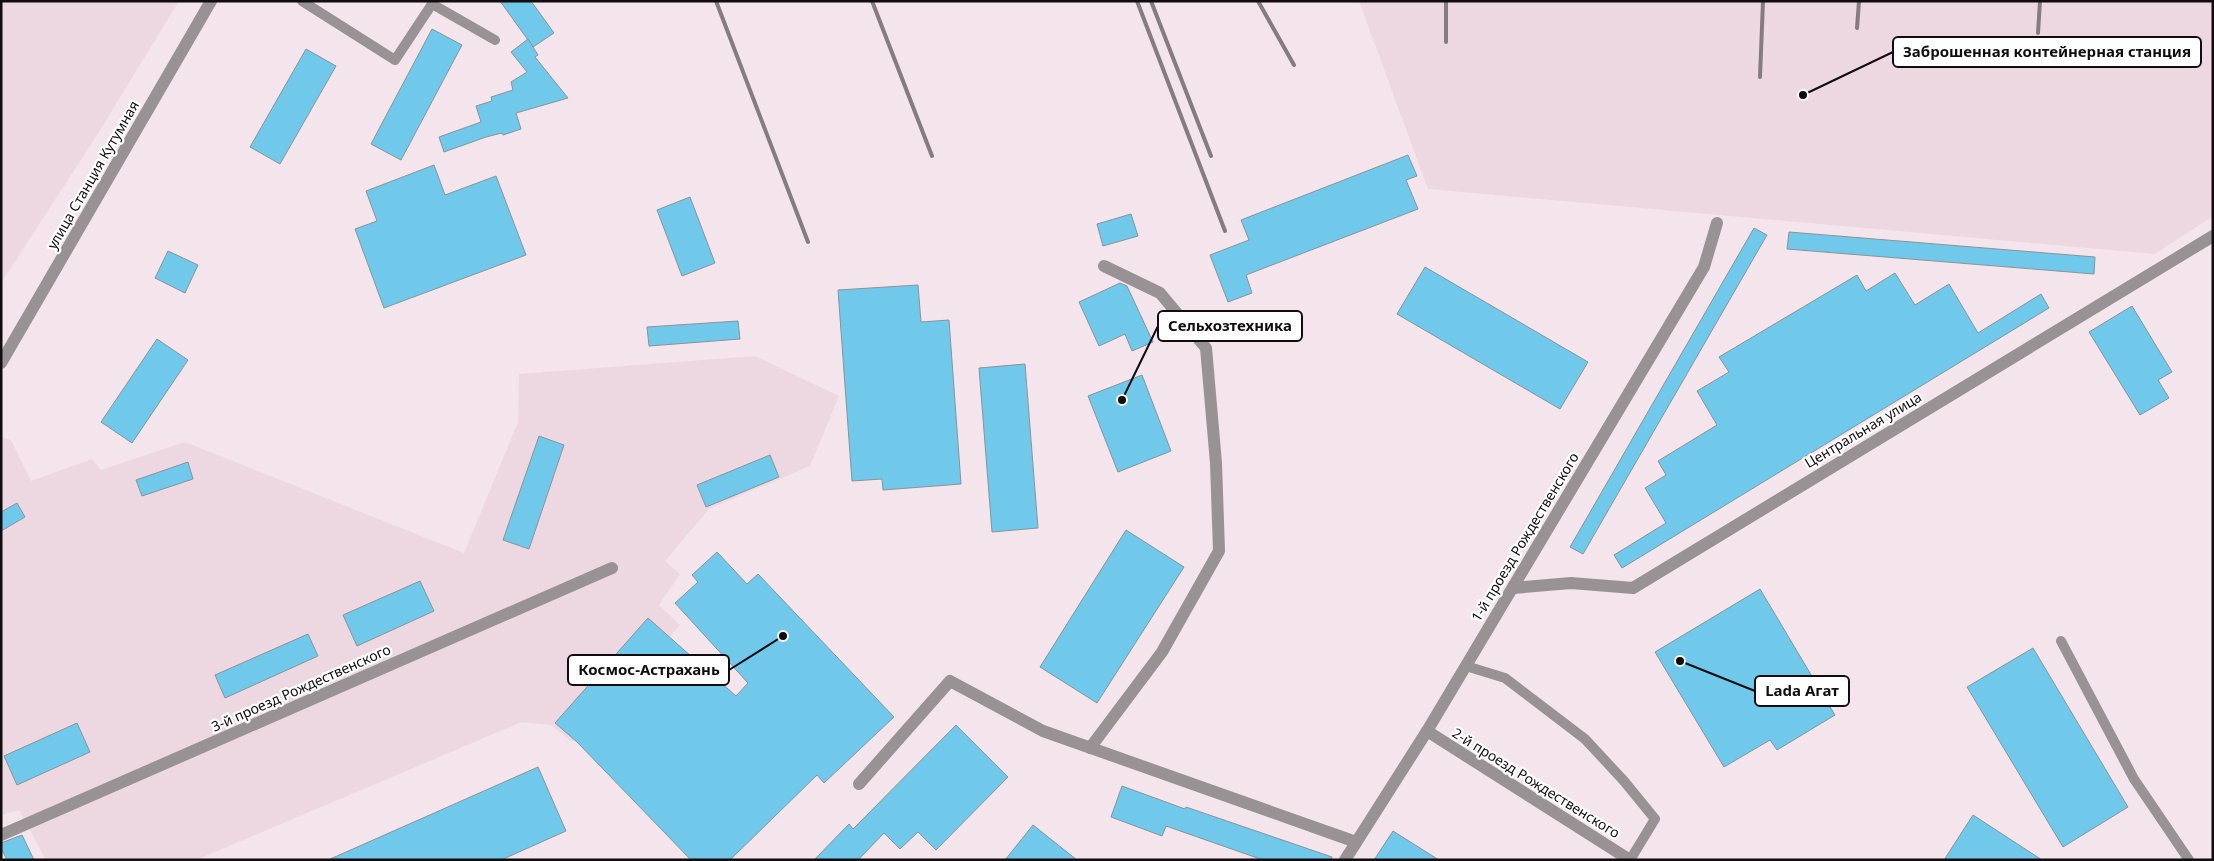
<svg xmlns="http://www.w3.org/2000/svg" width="2214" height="861" viewBox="0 0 2214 861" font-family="'Noto Sans',sans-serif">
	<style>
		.built { fill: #edd8e2 }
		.building { fill: #70c8ea; stroke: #87949a }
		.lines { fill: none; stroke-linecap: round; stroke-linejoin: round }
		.service { stroke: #989295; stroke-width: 10 }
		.minor { stroke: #989295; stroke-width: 12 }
		.rail { stroke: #857c80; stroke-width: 4 }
		.labels { text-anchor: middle; stroke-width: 4.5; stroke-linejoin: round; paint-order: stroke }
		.street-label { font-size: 14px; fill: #110c0f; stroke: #fff }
		.leader { fill: none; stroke: #110c0f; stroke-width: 2 }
		.callout-dot { fill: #110c0f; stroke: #fff; stroke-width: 2 }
		.callout { fill: #fff; stroke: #110c0f; stroke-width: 2 }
		.callout-label { font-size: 15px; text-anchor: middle; font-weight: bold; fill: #110c0f }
	</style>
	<rect width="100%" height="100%" fill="#f3e5eb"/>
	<g class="built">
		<path d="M1,1H179L97,135L1,283Z"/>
		<path d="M1359,1H2213V216L2155,254L1428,189Z"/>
		<path d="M755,356L839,396L810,466L709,509L665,561L680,574L659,605L680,625L572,742L551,725L522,722L196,860H46L19,810L1,815V437L11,440L31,481L92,459L101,470L185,442L464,553L518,422L519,374Z"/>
	</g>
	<g class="building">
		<path d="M500,1H531L554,33L533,47Z"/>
		<path d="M432,29L462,45L401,160L371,144Z"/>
		<path d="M528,39L538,55L535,57L568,98L516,113L521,129L503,135L502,133L486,137L444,152L439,137L481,122L476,106L492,101L491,97L513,90L511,82L527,72L511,52Z"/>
		<path d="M306,49L336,66L280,164L250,147Z"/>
		<path d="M1408,155L1417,176L1406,180L1418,209L1246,275L1252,293L1228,302L1210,255L1249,240L1241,220Z"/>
		<path d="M434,165L445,195L496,176L526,255L384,308L355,229L377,221L366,191Z"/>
		<path d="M690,197L715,263L682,276L657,210Z"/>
		<path d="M1131,214L1138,236L1103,246L1097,224Z"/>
		<path d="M1754,228L1767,235L1583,554L1570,547Z"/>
		<path d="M1789,232L2095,257L2094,274L1787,249Z"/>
		<path d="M168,251L198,265L185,293L155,278Z"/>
		<path d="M1425,267L1588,362L1560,409L1397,314Z"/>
		<path d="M1895,273L1915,305L1949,284L1978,333L2041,294L2049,308L1622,568L1614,555L1666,523L1645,488L1666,475L1658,461L1717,425L1697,391L1729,372L1719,357L1857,275L1866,291Z"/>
		<path d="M1120,283L1127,286L1153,342L1132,351L1125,334L1099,346L1079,302Z"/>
		<path d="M918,285L921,322L949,320L961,484L883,490L882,479L852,481L838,290Z"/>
		<path d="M2132,306L2172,372L2158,380L2169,398L2140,415L2089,332Z"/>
		<path d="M738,321L740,339L649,346L647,327Z"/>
		<path d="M157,339L188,360L132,443L101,422Z"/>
		<path d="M1025,364L1038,528L992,532L979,368Z"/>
		<path d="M1142,375L1171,451L1118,472L1088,396Z"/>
		<path d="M539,436L564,445L529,549L503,540Z"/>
		<path d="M770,455L779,477L706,507L697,485Z"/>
		<path d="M188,462L193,479L142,496L136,480Z"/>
		<path d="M17,503L25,517L1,531V512Z"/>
		<path d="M1126,530L1184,567L1097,703L1040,667Z"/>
		<path d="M717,552L747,584L758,574L894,717L824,783L817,775L730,860H691L577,742L555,723L648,618L736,696L748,683L675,603L698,582L692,575Z"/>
		<path d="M420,581L434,611L357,646L343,615Z"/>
		<path d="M1760,589L1835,715L1777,750L1770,740L1724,767L1655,652Z"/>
		<path d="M308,634L318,656L225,698L215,675Z"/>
		<path d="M2033,648L2128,807L2063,847L1967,687Z"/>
		<path d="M77,723L90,752L17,785L4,756Z"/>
		<path d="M956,725L1008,777L936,850L918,832L900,849L884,833L858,860H814L849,824L853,829Z"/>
		<path d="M538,767L566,831L501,860H328Z"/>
		<path d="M1122,786L1185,809L1186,807L1332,857L1331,860H1263L1166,826L1162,836L1111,817Z"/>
		<path d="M1973,815L2042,860H1944Z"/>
		<path d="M1033,825L1077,860H1005Z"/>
		<path d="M1393,831L1439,860H1374Z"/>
		<path d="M22,835L34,860H7L1,848V843Z"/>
	</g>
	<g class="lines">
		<g class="service">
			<path d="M302,1L395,60L432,4L495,40"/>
			<path d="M2061,641L2134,779L2189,860"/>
			<path d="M1466,666L1505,678L1585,739L1624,781L1655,819L1630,860"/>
		</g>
		<g class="minor">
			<path d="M1,363L211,1"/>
			<path d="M1513,588L1571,583L1633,588L2213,236"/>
			<path d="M1427,731L1630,860"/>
			<path d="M1090,748L1162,652L1219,551L1216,463L1206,348L1160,293L1104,266"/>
			<path d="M859,784L950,681L1043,731L1356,842"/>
			<path d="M1,835L612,568"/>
			<path d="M1345,860L1427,731L1704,267L1717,223"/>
		</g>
		<g class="rail">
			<path d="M716,1L808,242"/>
			<path d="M872,1L932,156"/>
			<path d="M1137,1L1225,231"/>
			<path d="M1151,1L1211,156"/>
			<path d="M1258,1L1294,65"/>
			<path d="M1857,28L1859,1"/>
			<path d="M2038,33L2040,1"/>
			<path d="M1446,42V1"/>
			<path d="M1760,77L1763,1"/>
		</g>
	</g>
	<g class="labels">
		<g class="street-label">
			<text transform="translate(93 175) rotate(-60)" y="5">улица Станция Кутумная</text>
			<text transform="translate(1863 430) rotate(-31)" y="5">Центральная улица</text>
			<text transform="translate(1525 537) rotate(-59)" y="5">1-й проезд Рождественского</text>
			<text transform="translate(301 688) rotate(-24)" y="5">3-й проезд Рождественского</text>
			<text transform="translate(1536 783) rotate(32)" y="5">2-й проезд Рождественского</text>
		</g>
	</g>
	<path class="leader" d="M1803 95L1893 52M1122 400L1158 326M783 636L729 670M1680 661L1755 691"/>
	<g class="callout-dot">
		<circle cx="1803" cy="95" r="5"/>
		<circle cx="1122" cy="400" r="5"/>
		<circle cx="783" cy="636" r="5"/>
		<circle cx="1680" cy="661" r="5"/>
	</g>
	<g class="callout">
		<rect x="1893" y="37" width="308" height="30" rx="5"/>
		<rect x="1158" y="311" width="144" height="30" rx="5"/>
		<rect x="568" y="655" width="161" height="30" rx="5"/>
		<rect x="1755" y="676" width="94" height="30" rx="5"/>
	</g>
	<g class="callout-label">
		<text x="2047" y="57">Заброшенная контейнерная станция</text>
		<text x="1230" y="331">Сельхозтехника</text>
		<text x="649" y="675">Космос-Астрахань</text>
		<text x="1802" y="696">Lada Агат</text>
	</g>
	<rect width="2214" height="861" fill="none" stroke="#110c0f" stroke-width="5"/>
</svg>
